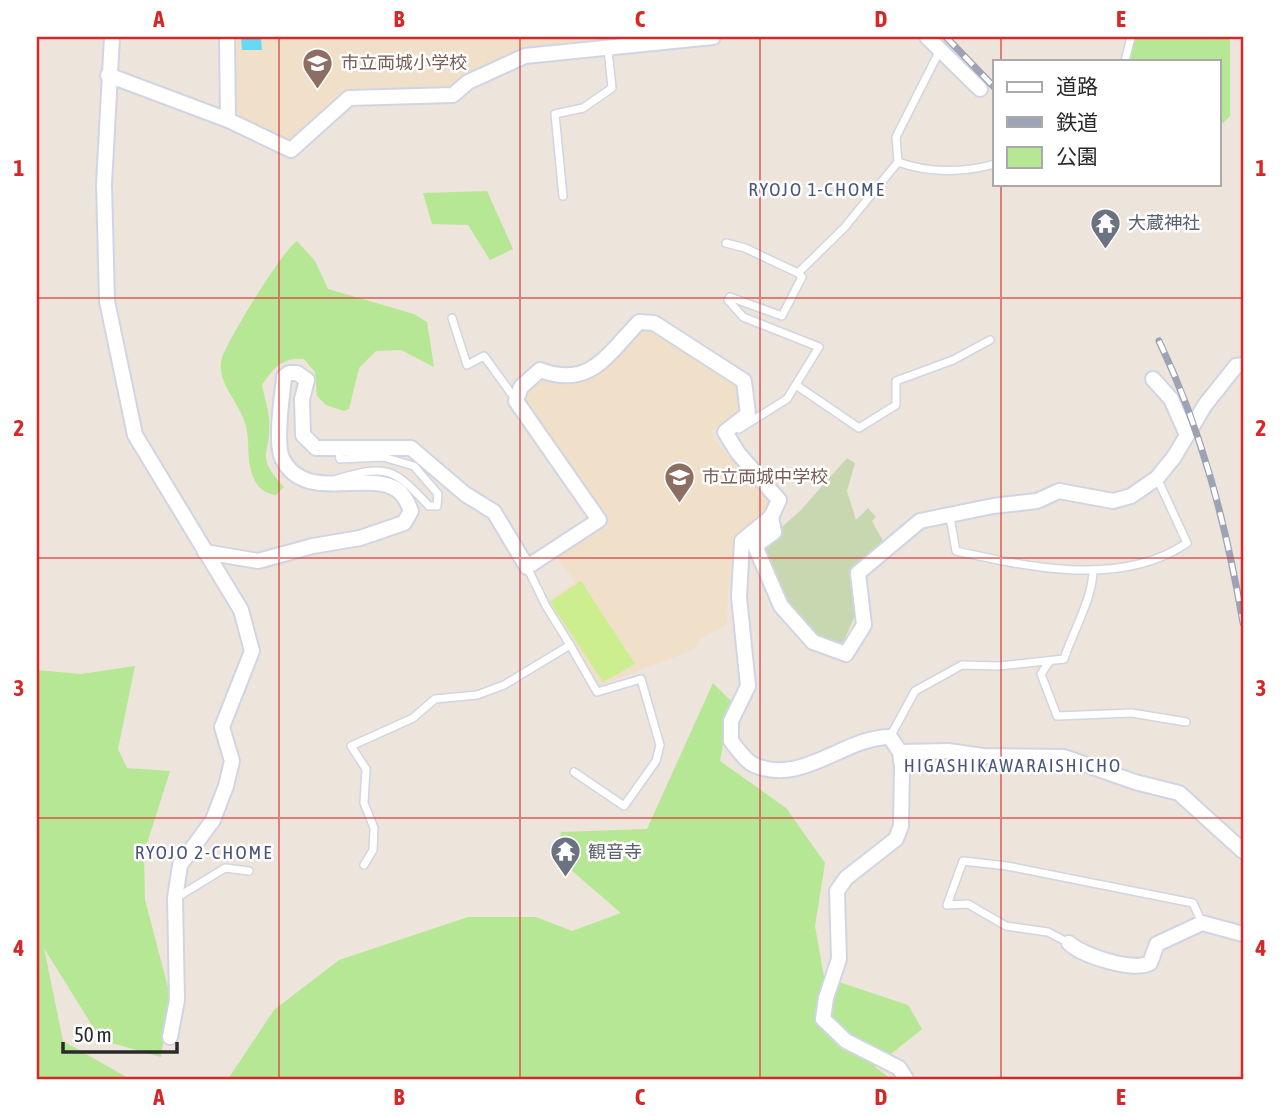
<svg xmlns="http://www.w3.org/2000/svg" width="1280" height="1116" viewBox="0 0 1280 1116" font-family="'Asap Condensed','Noto Sans JP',sans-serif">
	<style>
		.education { fill: #f0e0c9 }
		.green { fill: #b6e794 }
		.cemetery { fill: #c7d8b1 }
		.pitch { fill: #cdee8f }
		.water { fill: #68d9f5 }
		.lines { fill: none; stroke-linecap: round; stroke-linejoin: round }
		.service-casing { stroke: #d0d5e4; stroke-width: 10 }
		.minor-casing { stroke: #d0d5e4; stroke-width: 18 }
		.service { stroke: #fff; stroke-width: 7 }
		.minor { stroke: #fff; stroke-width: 14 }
		.rail-casing { stroke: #9da3b5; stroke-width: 7 }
		.rail { stroke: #fff; stroke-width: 4.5; stroke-dasharray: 13; stroke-linecap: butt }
		.grid { fill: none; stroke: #d62828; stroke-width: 2; stroke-opacity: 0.55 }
		.labels { text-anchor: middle; stroke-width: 5; stroke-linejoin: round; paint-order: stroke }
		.education-label { font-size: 18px; fill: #785e54; stroke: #fff; text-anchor: start }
		.worship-label { font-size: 18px; fill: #5b616d; stroke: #fff; text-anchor: start }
		.neighbourhood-label { font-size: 19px; letter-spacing: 2px; fill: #48557d; stroke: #fff }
		.neatline { fill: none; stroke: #d62828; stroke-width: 2.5 }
		.grid-label { font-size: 23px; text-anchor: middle; font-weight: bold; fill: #d62828 }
	</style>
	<rect width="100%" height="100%" fill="#ede4db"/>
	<g class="education">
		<path d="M233,37H618L614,41L467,75L450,88L353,91L294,140L286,142L245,121L236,111Z"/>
		<path d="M637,329H648L739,387L741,412L712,430L713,438L747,478L769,495L768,514L741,532L734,546L728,590L727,625L700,639L695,649L599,686L547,602L575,582L555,555L605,525L520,400L525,390L542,379L555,383L582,380Z"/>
	</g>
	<g class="green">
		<path d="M1135,37H1230V116L1219,127V61H1129Z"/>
		<path d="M487,191L513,249L490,260L468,225L432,224L423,193Z"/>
		<path d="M297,241L315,261L328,289L414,314L427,322L434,367L401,350L376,351L359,368L349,409L344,411L326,405L317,396L315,372L304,359C283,357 273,368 262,385C264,396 268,407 269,419C272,456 253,453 284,487L276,495C266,493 260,490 255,481C245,461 251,442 245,423C239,402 215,381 222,358C229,338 281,252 297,241Z"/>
		<path d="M135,666L118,749L127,768L170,771L144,853L145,900L170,995L161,1057L101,1040L44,948L63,1041L130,1079H37V670L81,674Z"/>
		<path d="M713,683L731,701L720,761L786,808L825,863L815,926L824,977L908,1005L922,1029L875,1067L891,1079H228L274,1010L339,960L468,917H536L572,931L621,913L556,857L561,832L647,829Z"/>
	</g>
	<path class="cemetery" d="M847,458L855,463L847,491L856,520L868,508L876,517L872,521L883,541L852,571L857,611L843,643L807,636L783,604L759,547L800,511Z"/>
	<path class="pitch" d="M581,581L635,664L603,682L550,602Z"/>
	<path class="water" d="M241,37H261L262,50H242Z"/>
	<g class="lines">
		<defs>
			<g id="service">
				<path d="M1125,61L1131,37"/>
				<path d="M898,162C928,173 963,173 995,164"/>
				<path d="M563,196L555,114L583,108L612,88L608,49"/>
				<path d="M726,243L745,248L798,273L844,228L898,162L896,137L940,50"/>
				<path d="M452,318L467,365L484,356L516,400"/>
				<path d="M796,385L859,428L896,405V381L953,360L990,340"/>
				<path d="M739,429L787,399L819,347L743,317L728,300L730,297L782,316L802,277L798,273"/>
				<path d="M337,479C388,464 393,468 429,506H437L438,494L414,466L383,457L340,459L338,447"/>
				<path d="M950,517L956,551C1028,567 1121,588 1187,543L1157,478"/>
				<path d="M570,645L597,692L641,679L660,745L656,761L624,806L574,772"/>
				<path d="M1049,662L1041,674L1057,716L1132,713L1186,722"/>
				<path d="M890,737L915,691L962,665L999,666L1064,659C1073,631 1093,598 1093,570"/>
				<path d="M364,865L373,850L374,828L364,803L366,769L351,746L413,718L435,699L477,695L504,685L570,645L546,606L527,567"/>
				<path d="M176,898L225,868L249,871"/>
				<path d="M1069,943L1048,932L1006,926L968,904L947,905L963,861L1007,866L1193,903L1202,923"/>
			</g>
			<g id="minor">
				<path d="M112,37L104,184L107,301L135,435L241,610L252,651L222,727L232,761L226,786L213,820L180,865L175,898L177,1000L170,1037"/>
				<path d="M227,37L228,120"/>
				<path d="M927,37L980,89"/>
				<path d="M108,75L228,120L291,150L349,98L453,95L468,82L525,56L713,37"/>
				<path d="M1153,379L1171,399L1187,435"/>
				<path d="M771,517L774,532L755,546L781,606L813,642L846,654L864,625L858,573L920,521L993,506L1037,501L1059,491L1113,501L1131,496L1157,478L1174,457L1205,405L1236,366L1243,365"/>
				<path d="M205,552L258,561L313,546L360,538L404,523L411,511C408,503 404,494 396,489C367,470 304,504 282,458C275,442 282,397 284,377L289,373H297L307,380L302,399L303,435L316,448H411L465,494L494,512L527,567L599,520L516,401L521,387L540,370C590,389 607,355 639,322L654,323L744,381L748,414L725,432L738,453L779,500L771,517L742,541L739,597L748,686L731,721V741C737,748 745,761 754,765C802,786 844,737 890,737L900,752L902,767L901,826L896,839L846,878L837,891L839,959L826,998L823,1019L846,1041L899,1068L906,1079"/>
				<path d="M900,752L948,751L983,756L1064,757L1135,782L1179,793L1243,851"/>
				<path d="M1069,943C1083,956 1133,972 1150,963L1157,944L1202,923L1243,934"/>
			</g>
		</defs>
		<use href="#service" class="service-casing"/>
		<use href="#minor" class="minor-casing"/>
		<use href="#service" class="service"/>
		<use href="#minor" class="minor"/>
		<defs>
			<g id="rail">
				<path d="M946,37L995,88"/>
				<path d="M1159,341C1202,431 1226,524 1243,623"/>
			</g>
		</defs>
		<use href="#rail" class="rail-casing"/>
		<use href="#rail" class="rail"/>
	</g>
	<path class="grid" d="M279,37V1079M520,37V1079M760,37V1079M1001,37V61M1001,184V1079M37,298H1243M37,558H1243M37,818H1243"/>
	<defs>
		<symbol id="school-pin" viewBox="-11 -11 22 30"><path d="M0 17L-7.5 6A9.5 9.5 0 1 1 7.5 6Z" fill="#8d6e63" stroke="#fff"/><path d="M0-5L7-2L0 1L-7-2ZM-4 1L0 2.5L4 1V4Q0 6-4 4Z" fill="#fff"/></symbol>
		<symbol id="temple-pin" viewBox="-11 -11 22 30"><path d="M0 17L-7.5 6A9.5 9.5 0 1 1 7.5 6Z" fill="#6b7280" stroke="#fff"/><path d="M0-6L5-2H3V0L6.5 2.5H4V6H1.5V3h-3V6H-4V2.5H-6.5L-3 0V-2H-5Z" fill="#fff"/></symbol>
	</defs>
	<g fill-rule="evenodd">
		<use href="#school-pin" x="300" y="46" width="35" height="47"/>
		<use href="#temple-pin" x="1088" y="206" width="35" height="47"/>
		<use href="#school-pin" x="662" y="460" width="35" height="47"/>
		<use href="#temple-pin" x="548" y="834" width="35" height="47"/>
	</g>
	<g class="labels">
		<g class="education-label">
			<text x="341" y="69">市立両城小学校</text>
			<text x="702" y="483">市立両城中学校</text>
		</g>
		<g class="worship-label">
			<text x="1128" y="229">大蔵神社</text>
			<text x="588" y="858">観音寺</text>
		</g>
		<g class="neighbourhood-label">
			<text x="817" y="196">RYOJO 1-CHOME</text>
			<text x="1013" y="772">HIGASHIKAWARAISHICHO</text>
			<text x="204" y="859">RYOJO 2-CHOME</text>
		</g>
	</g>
	<rect width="1280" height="1116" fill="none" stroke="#ffffff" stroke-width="77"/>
	<rect x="993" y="60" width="228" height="126" fill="#ffffff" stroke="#aaaaaa" stroke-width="2"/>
	<rect x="1007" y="82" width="35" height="10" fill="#ffffff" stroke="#aaaaaa" stroke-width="2"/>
	<text x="1056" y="94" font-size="21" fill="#2a2a2a">道路</text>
	<rect x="1007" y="117" width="35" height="10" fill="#9da3b5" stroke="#aaaaaa" stroke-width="2"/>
	<text x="1056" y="130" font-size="21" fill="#2a2a2a">鉄道</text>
	<rect x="1007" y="147" width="35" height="21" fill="#b6e794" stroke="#aaaaaa" stroke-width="2"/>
	<text x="1056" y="164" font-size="21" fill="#2a2a2a">公園</text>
	<path d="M63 1042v10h114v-10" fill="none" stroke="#2a2a2a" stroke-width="3.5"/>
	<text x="74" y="1042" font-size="21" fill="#2a2a2a" stroke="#ffffff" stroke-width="5" paint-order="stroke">50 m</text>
	<rect x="38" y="38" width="1204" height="1040" class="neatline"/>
	<g class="grid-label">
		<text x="159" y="27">A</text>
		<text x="399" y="27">B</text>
		<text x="640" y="27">C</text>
		<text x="881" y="27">D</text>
		<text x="1121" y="27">E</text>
		<text x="19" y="176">1</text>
		<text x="1261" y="176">1</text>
		<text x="19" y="436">2</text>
		<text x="1261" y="436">2</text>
		<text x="19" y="696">3</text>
		<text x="1261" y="696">3</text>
		<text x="19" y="956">4</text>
		<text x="1261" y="956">4</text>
		<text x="159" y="1105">A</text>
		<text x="399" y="1105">B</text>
		<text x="640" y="1105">C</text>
		<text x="881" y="1105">D</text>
		<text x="1121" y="1105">E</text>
	</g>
</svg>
